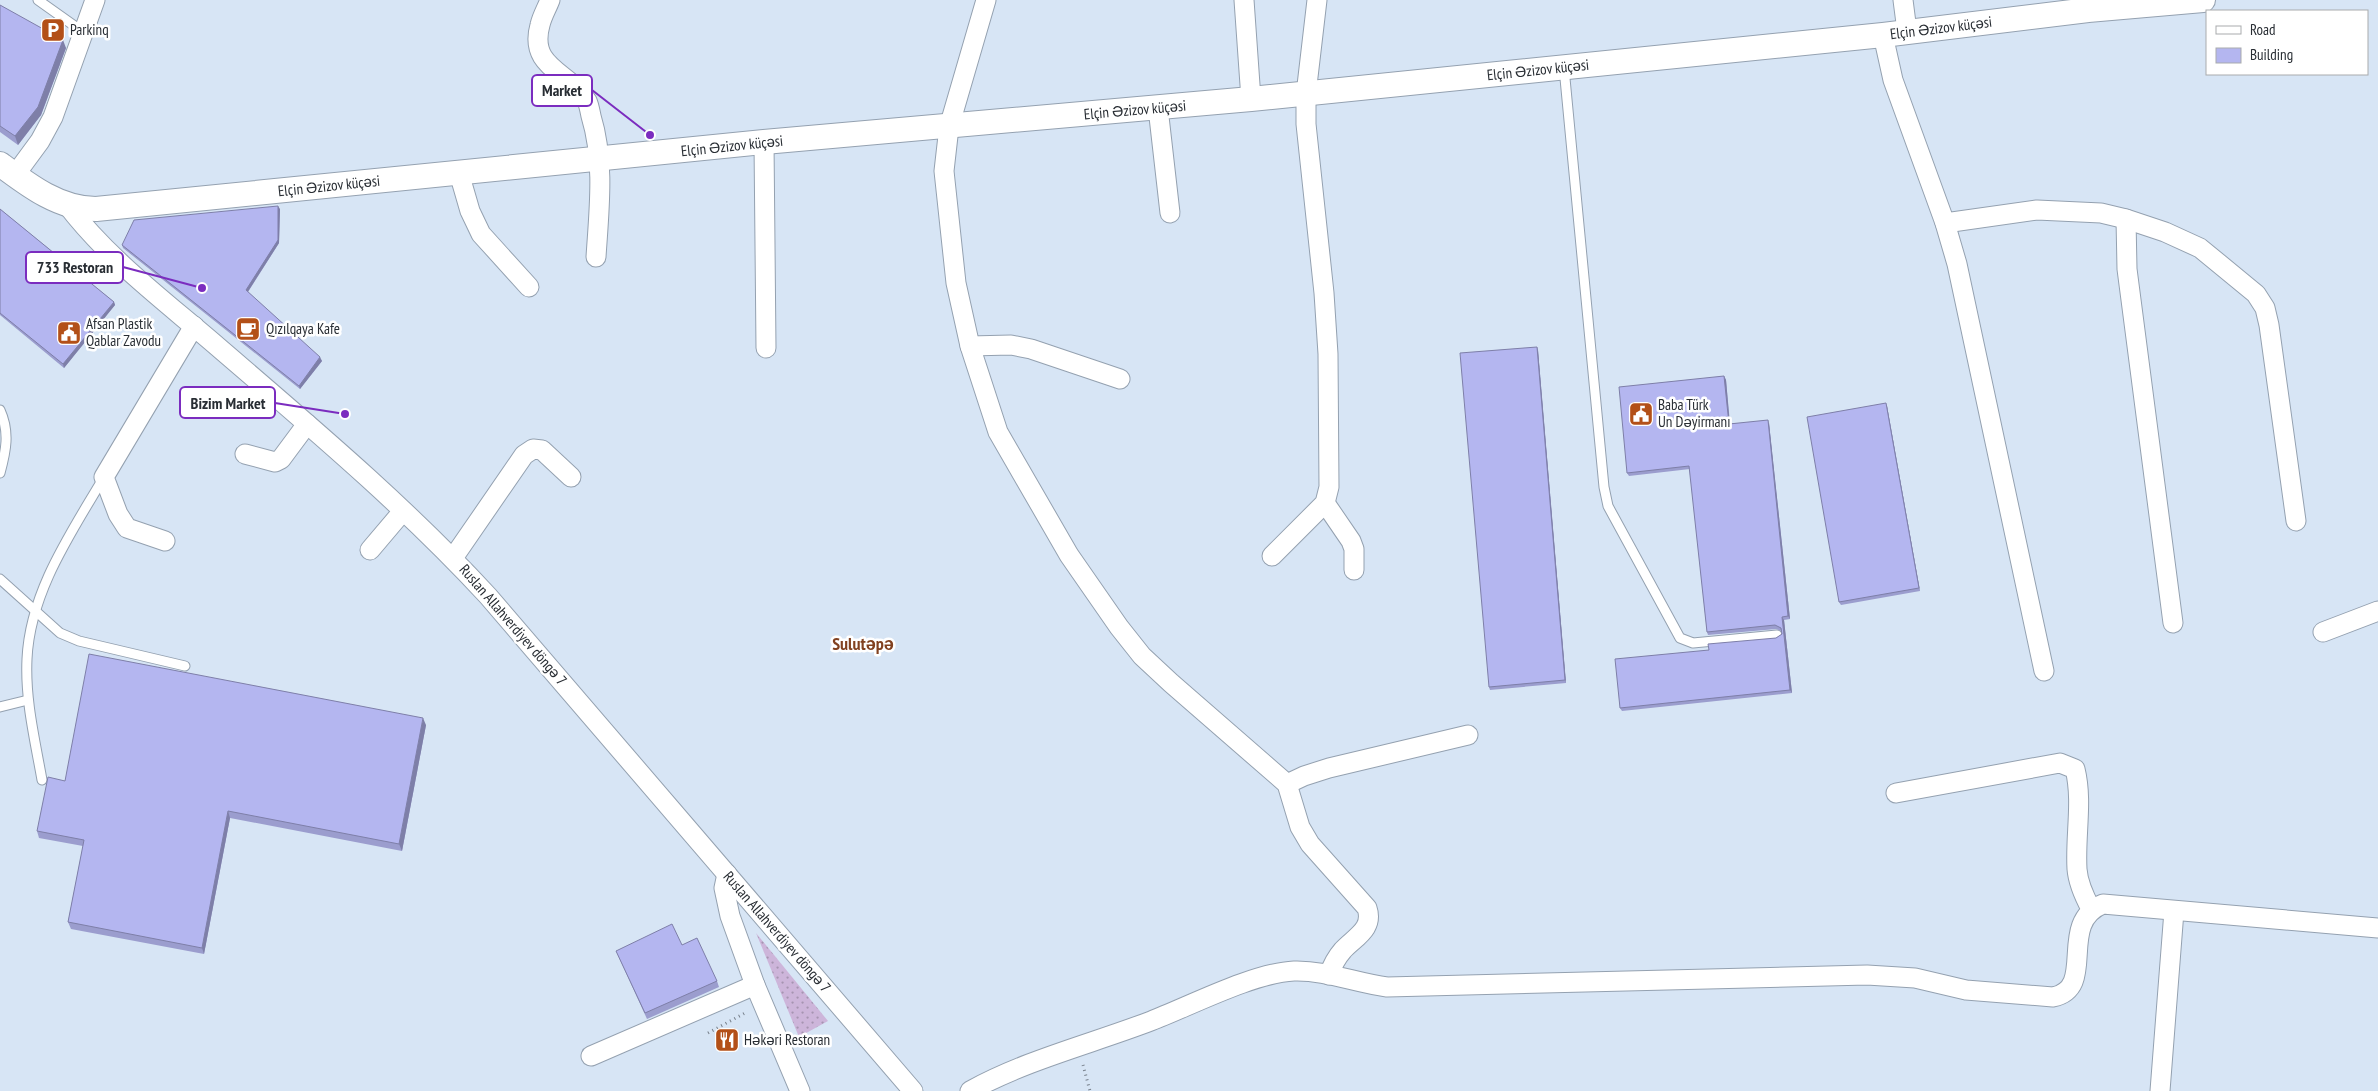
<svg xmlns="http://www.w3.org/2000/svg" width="2378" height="1091" viewBox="0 0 2378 1091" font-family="'PT Sans Narrow',sans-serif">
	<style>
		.green { fill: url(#green-dots) }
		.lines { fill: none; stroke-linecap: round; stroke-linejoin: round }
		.service-casing { stroke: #94a1b0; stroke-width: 11 }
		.minor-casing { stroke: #94a1b0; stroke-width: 21 }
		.tertiary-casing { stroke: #94a1b0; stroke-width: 26 }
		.path { stroke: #78818c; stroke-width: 3; stroke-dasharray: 1 4; stroke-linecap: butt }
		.service { stroke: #fff; stroke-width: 9 }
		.minor { stroke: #fff; stroke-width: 19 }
		.tertiary { stroke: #fff; stroke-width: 24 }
		.wall { fill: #9b9dce }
		.shaded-wall { fill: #7e7fa8 }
		.building { fill: #b4b6f0; stroke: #7e7fa8 }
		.labels { text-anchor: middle; stroke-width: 5; stroke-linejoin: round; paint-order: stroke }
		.street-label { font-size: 15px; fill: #282d33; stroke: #fff }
		.poi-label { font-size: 15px; fill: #282d33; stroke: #fff; text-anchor: start }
		.quarter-label { font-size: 18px; font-weight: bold; fill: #814120; stroke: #fff }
		.leader { fill: none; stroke: #7b2cbf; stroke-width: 2 }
		.callout-dot { fill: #7b2cbf; stroke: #fff; stroke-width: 2 }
		.callout { fill: #fff; stroke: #7b2cbf; stroke-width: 2 }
		.callout-label { font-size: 16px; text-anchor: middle; font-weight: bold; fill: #282d33 }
	</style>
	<defs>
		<pattern id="green-dots" width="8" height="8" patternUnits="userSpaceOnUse" patternTransform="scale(1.25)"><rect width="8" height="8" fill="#cdb5da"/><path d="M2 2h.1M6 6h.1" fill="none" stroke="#a694b1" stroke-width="1.8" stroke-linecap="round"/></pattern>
	</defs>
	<rect width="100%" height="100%" fill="#d7e5f5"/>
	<path class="green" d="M756,933L828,1021L799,1037Z"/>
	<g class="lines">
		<defs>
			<g id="service">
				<path d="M38,0L83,32"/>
				<path d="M1564,68L1604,487L1608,506L1680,638L1693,643L1777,635"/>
				<path d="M0,410C10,432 6,451 0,473"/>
				<path d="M0,579L60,633L79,641L185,666"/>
				<path d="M0,707L28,700"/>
				<path d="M42,780C35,740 25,700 27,659C30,592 71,533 104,477"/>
			</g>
			<g id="minor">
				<path d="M550,0C547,8 542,16 540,25C528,68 570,72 587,101C589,105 590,111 591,116C605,162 599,210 596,257"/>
				<path d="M986,0L949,127L944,171L956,283L970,346L998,432L1069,555L1119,627L1142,656L1171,683L1287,784L1300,827L1310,844L1367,908C1374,929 1355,937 1343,950C1336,958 1332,966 1329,975"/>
				<path d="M1244,0L1251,99"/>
				<path d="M1903,0L1907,31"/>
				<path d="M1883,35L1893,80L1945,223L1957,264L2044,671"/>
				<path d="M1158,108L1170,213"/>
				<path d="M764,142L766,348"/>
				<path d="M459,173L470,211L481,234L529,287"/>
				<path d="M15,175L40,141L53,117L95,0"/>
				<path d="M67,205C109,260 166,302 218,347C311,427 405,506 488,596L913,1091"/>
				<path d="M2126,219L2127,269L2173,623"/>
				<path d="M1945,223L2037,210L2101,213L2126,219L2165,232L2200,248L2256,294L2265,308L2269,325L2296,521"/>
				<path d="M970,346L1011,345L1031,349L1120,379"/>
				<path d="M245,454L275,462L281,459L307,424"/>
				<path d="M1325,503L1351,541L1354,549V570"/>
				<path d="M165,541L127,528L118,514L104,477L194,326"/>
				<path d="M370,550L403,511"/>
				<path d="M1272,556L1325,503L1329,487L1328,354L1324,293L1306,124V94L1317,0"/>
				<path d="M453,558L524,455L533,449L542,450L571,477"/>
				<path d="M2323,632L2378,611"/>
				<path d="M1287,784L1304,776L1329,768L1468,735"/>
				<path d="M1896,793L2060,763L2075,769C2083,801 2075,835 2077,869C2078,883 2084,896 2091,909"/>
				<path d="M727,874L724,888L730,916L755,985L800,1091"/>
				<path d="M591,1056L755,985"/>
				<path d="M970,1091C1026,1060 1091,1044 1151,1021C1190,1006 1253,973 1294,971C1325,970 1356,983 1387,987L1867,975L1915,978L1966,990L2053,997C2098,988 2056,923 2103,904L2378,928"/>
				<path d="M2160,1091L2174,911"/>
			</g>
			<path id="tertiary" d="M0,164C28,185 59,209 96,209L764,142L1251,99L1883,35L2088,10L2203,0"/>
		</defs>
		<use href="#service" class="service-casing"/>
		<use href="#minor" class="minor-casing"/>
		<use href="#tertiary" class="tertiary-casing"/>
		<g class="path">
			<path d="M708,1033L747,1012"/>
			<path d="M1083,1065L1090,1091"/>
		</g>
		<use href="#service" class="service"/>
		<use href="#minor" class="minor"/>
		<use href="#tertiary" class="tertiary"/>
	</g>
	<g class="wall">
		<path d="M0,5L66,48L41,115L18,145L0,132Z"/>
		<path d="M0,209L114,302L115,305L64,368L0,315Z"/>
		<path d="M280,209L279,243L248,292L322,361L300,389L123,248L122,245Z"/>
		<path d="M1537,347L1538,350L1566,683L1490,690L1489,687Z"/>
		<path d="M1724,376L1726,380L1730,423H1769L1790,619L1784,620L1792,693L1622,711L1620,708L1709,650L1776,638L1782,634L1781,631L1776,629L1708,635L1707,632L1690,469L1629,476L1627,473Z"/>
		<path d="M1887,406L1920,591L1841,605L1839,602Z"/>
		<path d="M426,725L402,851L230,818L204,954L71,929L68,922L83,846L39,838L37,831L65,781Z"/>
		<path d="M682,945L717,981L719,987L647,1019L616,951Z"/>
	</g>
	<g class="shaded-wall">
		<path d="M63,40L66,48L41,115L18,145L15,136Z"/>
		<path d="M278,206L280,209L279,243L247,293L246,290Z"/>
		<path d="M114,302L115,305L64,368L63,364Z"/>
		<path d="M1537,347L1538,350L1566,683L1565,680Z"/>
		<path d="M320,357L322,361L300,389L299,386Z"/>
		<path d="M1724,376L1726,380L1730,427L1729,424Z"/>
		<path d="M1886,403L1887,406L1920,591L1919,588Z"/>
		<path d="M1768,420L1769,423L1790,619L1788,616Z"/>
		<path d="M1782,617L1784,620L1792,693L1790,690Z"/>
		<path d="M423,718L426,725L402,851L399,844Z"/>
		<path d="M228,811L230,818L204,954L202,948Z"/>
	</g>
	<g class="building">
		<path d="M0,5L63,40L38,107L15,136L0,126Z"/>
		<path d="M278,206V240L246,290L320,357L299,386L122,245L134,220Z"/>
		<path d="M0,209L114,302L63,364L0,313Z"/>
		<path d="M1537,347L1565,680L1489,687L1460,353Z"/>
		<path d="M1724,376L1729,424L1768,420L1788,616L1782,617L1790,690L1620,708L1615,659L1709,650L1708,644L1776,638L1782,634L1781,628L1775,625L1707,632L1689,466L1627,473L1619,387Z"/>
		<path d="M1886,403L1919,588L1839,602L1807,417Z"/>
		<path d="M89,654L423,718L399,844L228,811L202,948L68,922L84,840L37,831L48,777L65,781Z"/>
		<path d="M672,924L682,945L697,938L717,981L645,1013L616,951Z"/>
	</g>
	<defs>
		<symbol id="parking-square" viewBox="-11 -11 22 22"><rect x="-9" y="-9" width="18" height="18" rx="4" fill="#b35018" stroke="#fff"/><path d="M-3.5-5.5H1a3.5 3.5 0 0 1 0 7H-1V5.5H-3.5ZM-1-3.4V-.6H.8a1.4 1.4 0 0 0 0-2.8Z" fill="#fff"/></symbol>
		<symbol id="cafe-square" viewBox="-11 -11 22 22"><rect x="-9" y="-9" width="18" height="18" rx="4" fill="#b35018" stroke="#fff"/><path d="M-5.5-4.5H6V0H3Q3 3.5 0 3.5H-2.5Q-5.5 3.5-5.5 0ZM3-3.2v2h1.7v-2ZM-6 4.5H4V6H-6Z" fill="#fff"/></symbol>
		<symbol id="civic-square" viewBox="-11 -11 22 22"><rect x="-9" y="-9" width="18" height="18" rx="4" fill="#b35018" stroke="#fff"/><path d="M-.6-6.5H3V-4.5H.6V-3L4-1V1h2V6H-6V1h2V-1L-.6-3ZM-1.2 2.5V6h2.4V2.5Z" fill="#fff"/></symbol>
		<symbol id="restaurant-square" viewBox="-11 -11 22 22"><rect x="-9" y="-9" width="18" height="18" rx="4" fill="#b35018" stroke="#fff"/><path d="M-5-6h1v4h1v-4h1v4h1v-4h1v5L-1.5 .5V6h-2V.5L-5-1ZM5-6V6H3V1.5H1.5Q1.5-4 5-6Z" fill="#fff"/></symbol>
	</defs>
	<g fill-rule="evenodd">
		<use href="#parking-square" x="39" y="16" width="28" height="28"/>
		<use href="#cafe-square" x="234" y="315" width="28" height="28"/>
		<use href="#civic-square" x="55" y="319" width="28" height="28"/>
		<use href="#civic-square" x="1627" y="400" width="28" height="28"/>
		<use href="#restaurant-square" x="713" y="1026" width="28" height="28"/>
	</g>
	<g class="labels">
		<g class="street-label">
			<text transform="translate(1941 28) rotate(-7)" y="5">Elçin Əzizov küçəsi</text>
			<text transform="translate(1538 70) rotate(-6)" y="5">Elçin Əzizov küçəsi</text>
			<text transform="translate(1135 110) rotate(-5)" y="5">Elçin Əzizov küçəsi</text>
			<text transform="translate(732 146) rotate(-6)" y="5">Elçin Əzizov küçəsi</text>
			<text transform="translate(329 186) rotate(-6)" y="5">Elçin Əzizov küçəsi</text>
			<text transform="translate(513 625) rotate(49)" y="5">Ruslan Allahverdiyev döngə 7</text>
			<text transform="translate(777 932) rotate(49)" y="5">Ruslan Allahverdiyev döngə 7</text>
		</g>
		<g class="poi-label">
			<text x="70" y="35">Parkinq</text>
			<text x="86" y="329">Afsan Plastik<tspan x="86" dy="17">Qablar Zavodu</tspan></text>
			<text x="266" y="334">Qızılqaya Kafe</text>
			<text x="1658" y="410">Baba Türk<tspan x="1658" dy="17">Un Dəyirmanı</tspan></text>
			<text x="744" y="1045">Həkəri Restoran</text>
		</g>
		<g class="quarter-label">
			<text x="863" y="650">Sulutəpə</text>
		</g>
	</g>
	<path class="leader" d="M650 135L592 90M202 288L123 267M345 414L275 403"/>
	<g class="callout-dot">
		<circle cx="650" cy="135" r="5"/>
		<circle cx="202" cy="288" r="5"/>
		<circle cx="345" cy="414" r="5"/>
	</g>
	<g class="callout">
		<rect x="532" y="75" width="60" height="31" rx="5"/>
		<rect x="26" y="252" width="97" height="31" rx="5"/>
		<rect x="180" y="387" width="95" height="31" rx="5"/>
	</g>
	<g class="callout-label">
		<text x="562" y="96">Market</text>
		<text x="75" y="273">733 Restoran</text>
		<text x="228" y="409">Bizim Market</text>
	</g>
	<rect x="2206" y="10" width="162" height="65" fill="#ffffff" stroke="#a9abad"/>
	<rect x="2216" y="26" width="25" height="8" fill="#ffffff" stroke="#a9abad"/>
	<text x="2250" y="35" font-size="15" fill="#282d33">Road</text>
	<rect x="2216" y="48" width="25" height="15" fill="#b4b6f0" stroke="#a9abad"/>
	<text x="2250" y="60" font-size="15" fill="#282d33">Building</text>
</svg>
